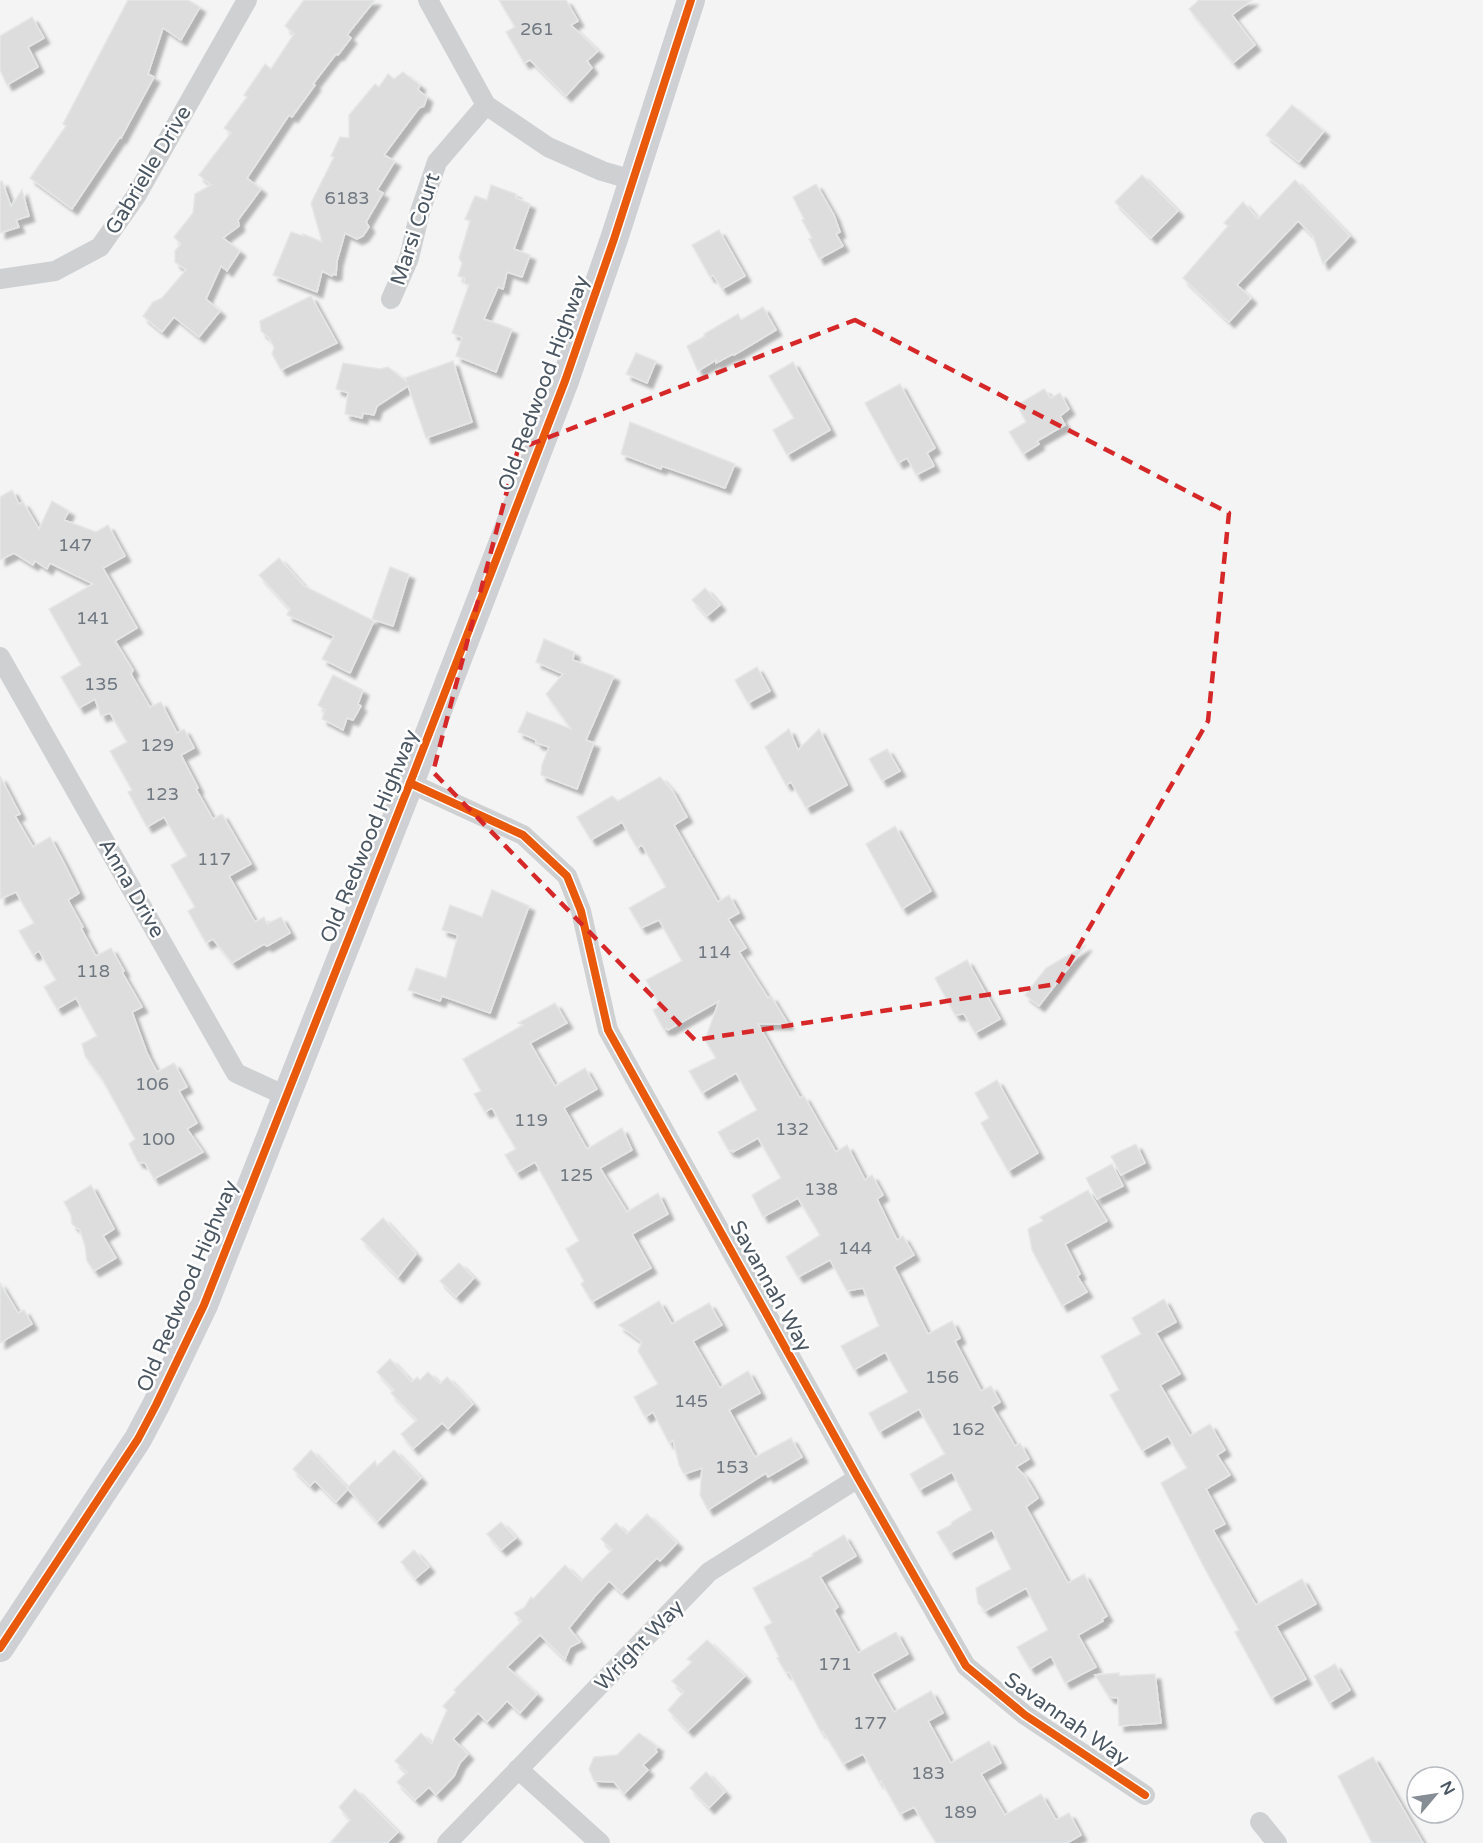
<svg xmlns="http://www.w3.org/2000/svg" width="1483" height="1843" viewBox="0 0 1483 1843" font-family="'Varela Round',sans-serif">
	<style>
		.building { fill: #ddddde; stroke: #e5e6e7; stroke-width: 1.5; filter: url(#shadow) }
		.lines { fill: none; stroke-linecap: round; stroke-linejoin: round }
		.minor { stroke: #ced0d2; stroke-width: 20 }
		.secondary { stroke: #ced0d4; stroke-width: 28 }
		.cycleway-casing { stroke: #fff; stroke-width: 11 }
		.cycleway { stroke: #e8590c; stroke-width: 8 }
		.marked { fill: none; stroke: #d62828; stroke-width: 4.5; stroke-dasharray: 12 8; stroke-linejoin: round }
		.labels { text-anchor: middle; stroke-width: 5; stroke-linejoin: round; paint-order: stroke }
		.number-label { font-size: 18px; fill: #707881 }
		.street-label { font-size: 21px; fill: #4a5661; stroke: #fff }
	</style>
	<defs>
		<filter id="shadow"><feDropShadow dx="5.5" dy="5.5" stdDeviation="1.5" flood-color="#0004"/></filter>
	</defs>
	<rect width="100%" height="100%" fill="#f4f4f4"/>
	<g class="building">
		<path d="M128,0H188L200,7L181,40L163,28L148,74L154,77L121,138L120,137L72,209L30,178L66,126L63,124Z"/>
		<path d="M304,0H375L347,35L351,38L338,55L336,54L313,84L315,85L292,117L289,115L247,178L261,189L238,220L239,226L223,238L240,251L227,271L221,266L206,299L220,311L199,337L174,317L162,332L143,316L153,302L162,298L186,270L175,262V251L181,244L174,237L193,213L195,194L211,185L199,175L231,133L224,128L247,97L244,95L265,64L271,69L294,34L285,26Z"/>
		<path d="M499,0H566L578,21L571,25L598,51L587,61L592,68L566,96L530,60L524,63L506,32L515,27Z"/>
		<path d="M1199,0H1252L1232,15L1255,45L1233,63L1189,9Z"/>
		<path d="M32,17L44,38L28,47L38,67L7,85L0,70V36Z"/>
		<path d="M403,72L420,85L418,90L427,97L424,106L419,108L384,155L395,161L377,190L383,193L366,222L369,227L363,236L357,239L345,233L337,261L336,275L333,274L332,276L322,271L317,292L273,275L291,232L303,236V234L322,242L311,203L334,157L331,156L340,137L349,138V115L375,84L379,87L388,74L394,79Z"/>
		<path d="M1292,105L1324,131L1299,162L1266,135Z"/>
		<path d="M1142,175L1178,211L1151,238L1115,202Z"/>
		<path d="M1295,180L1350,236L1323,264L1313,236L1298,221L1237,285L1251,298L1229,322L1183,278L1228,226L1224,223L1243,202L1258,219Z"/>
		<path d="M2,181L11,206L22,190L29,216L16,220L19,227L0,233V182Z"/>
		<path d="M816,184L834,215L840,232L836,234L843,246L819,259L809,239L812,238L802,220L804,219L793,197Z"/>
		<path d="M491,185L516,194V198L530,204L514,249L530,255L522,277L507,272L503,289L498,287L484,319L512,329L496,372L456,356L462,338L452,333L469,285L464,283L465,278L458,276L462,263L459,258L470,221L465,219L475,196L487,200Z"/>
		<path d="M719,230L745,276L722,289L713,275L710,277L692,245Z"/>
		<path d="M311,296L337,343L281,370L272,354L274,347L269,338L261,331L260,321Z"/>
		<path d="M763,307L776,330L734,355L733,354L716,363V360L698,371L687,346L705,336L704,334L738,314L741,320Z"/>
		<path d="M636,353L656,361L647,383L626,374Z"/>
		<path d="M453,361L472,422L426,438L408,386L377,406L374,415L363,413L362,418L345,414L348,393L336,389L343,363L380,369L388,367L407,382L405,378Z"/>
		<path d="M793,362L830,430L787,455L773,430L794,418L769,376Z"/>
		<path d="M900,384L935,448L927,453L934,466L916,475L907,458L898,463L865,403Z"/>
		<path d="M1044,389L1051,398L1060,393L1069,409L1060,416L1065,425L1037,441L1039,444L1023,454L1009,432L1026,422L1017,405Z"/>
		<path d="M630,422L735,464L725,488L662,466L661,469L621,454Z"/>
		<path d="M12,490L19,504L23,502L39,529L52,501L69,511L64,520L96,532L108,525L125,556L103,568L137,628L115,641L133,670L131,674L150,707L161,702L177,733L184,729L194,748L181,755L198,788L196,789L213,819L222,814L251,864L229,876L255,922L264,917L267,924L281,917L290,933L267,946L264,944L232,963L213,939L206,943L188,911L195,907L171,865L187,856L164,817L147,827L128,792L132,790L110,751L127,742L110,713L101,716L95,699L79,708L61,677L81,665L49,609L93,584L50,563L47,569L35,561L33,565L14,553L0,560V497Z"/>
		<path d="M279,558L304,586L374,621L350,673L322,659L334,636L287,615L290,609L259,575Z"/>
		<path d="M390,567L409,574L393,626L372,619Z"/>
		<path d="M705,588L720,605L707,616L692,600Z"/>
		<path d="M544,639L574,652L573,660L614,676L586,740L594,743L577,789L541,775L542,765L549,747L536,743V740L518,732L527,712L571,729L546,694L563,674L536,662Z"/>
		<path d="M757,667L770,691L748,703L735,680Z"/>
		<path d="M333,675L363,690L358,704L361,706L353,720L347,718L343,730L322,719L325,710L318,705Z"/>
		<path d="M789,729L798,750L819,729L847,785L806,808L791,782L786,785L765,747Z"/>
		<path d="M887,749L900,771L882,781L869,759Z"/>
		<path d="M0,776L20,814L15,816L33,847L50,837L63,861L79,893L68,900L83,927L81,928L96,956L111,948L124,971L122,972L142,1007L132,1012L147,1053L157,1072L174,1063L187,1087L179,1091L197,1123L187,1129L203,1152L154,1179L145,1163L138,1162L129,1144L135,1139L102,1079L85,1056L82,1044L97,1036L76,998L57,1009L44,987L56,980L39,951L33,955L19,931L34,923L16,892L0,899Z"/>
		<path d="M660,777L672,790L687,817L674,825L718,902L729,895L739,913L728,919L746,948L739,952L768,998L771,996L788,1024H758L800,1098L804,1096L836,1152L847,1145L865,1180L872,1175L883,1195L877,1199L897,1240L903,1236L914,1255L894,1267L928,1334L952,1321L960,1338L955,1341L981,1391L991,1386L1000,1402L992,1407L1015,1446L1020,1443L1029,1459L1016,1467L1025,1476L1038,1498L1026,1507L1068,1583L1084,1574L1107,1616L1102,1619L1103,1621L1078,1635L1096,1667L1065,1683L1051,1656L1030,1669L1017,1647L1048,1630L1026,1588L985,1611L978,1603L976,1588L1011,1569L992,1530L950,1553L937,1532L951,1525L952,1522L972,1510L952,1472L919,1490L910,1474L945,1454L919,1409L879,1432L869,1413L908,1392L885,1352L854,1370L841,1346L879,1326L863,1288L847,1291L830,1260L798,1277L786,1257L820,1235L798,1198L763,1217L752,1195L781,1178L758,1138L733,1152L732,1150L729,1151L718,1132L757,1110L736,1073L702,1093L689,1071L716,1058L705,1040L719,1001L668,1030L667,1028L664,1030L653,1010L660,1006L646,980L682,961L659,920L641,928L629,908L666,887L642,845L637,848L622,822L591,840L577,817L612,796L618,801Z"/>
		<path d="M895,826L931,891L902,909L866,844Z"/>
		<path d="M492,890L529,906L490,1013L442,996L440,1001L408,990L416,968L446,978L458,935L442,930L450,905L482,917Z"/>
		<path d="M1086,945L1039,1006L1025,995L1046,968Z"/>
		<path d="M967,960L1000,1019L975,1033L964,1014L955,1015L935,978Z"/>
		<path d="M555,1003L567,1023L530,1043L555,1086L585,1068L597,1089L564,1108L587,1149L622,1128L632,1150L600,1168L627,1212L658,1193L668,1214L632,1234L651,1268L592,1302L581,1284L584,1281L566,1249L579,1241L535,1162L516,1173L505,1155L516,1149L492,1108L485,1112L474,1094L481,1091L463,1059L523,1025L518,1023Z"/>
		<path d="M997,1080L1038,1153L1008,1171L981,1123L989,1118L975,1093Z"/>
		<path d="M1136,1144L1145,1163L1121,1175L1111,1156Z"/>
		<path d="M1112,1164L1123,1186L1097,1199L1086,1178Z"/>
		<path d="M91,1185L114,1229L103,1236L116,1258L94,1271L87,1261L85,1246L80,1230L72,1224L71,1215L64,1202Z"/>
		<path d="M1088,1190L1107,1221L1065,1244L1080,1274L1077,1276L1087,1292L1062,1306L1032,1250L1028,1229L1043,1221L1040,1217Z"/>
		<path d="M383,1218L416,1254L398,1277L361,1239Z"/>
		<path d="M459,1263L474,1278L456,1297L440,1281Z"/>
		<path d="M0,1283L18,1313L24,1310L32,1324L0,1343Z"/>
		<path d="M1164,1299L1176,1322L1156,1333L1180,1374L1160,1385L1190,1436L1210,1424L1225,1450L1217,1455L1230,1475L1206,1489L1225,1524L1213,1530L1256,1605L1302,1579L1316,1604L1276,1626L1306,1679L1271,1698L1235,1632L1239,1630L1205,1569L1161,1483L1187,1468L1168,1436L1142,1451L1110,1395L1119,1390L1101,1356L1141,1334L1132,1318Z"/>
		<path d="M659,1301L672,1324L709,1303L722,1325L693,1341L720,1388L748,1371L760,1393L729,1410L755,1457L791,1438L802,1457L768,1477L766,1473L708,1510L700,1495L702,1468L684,1474L679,1465L673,1440L669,1443L653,1412L645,1417L634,1397L658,1384L638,1351L642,1342L619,1325Z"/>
		<path d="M390,1359L412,1382L417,1377L420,1380L428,1372L440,1384L447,1377L473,1404L448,1429L442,1423L413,1449L401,1434L417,1420L391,1393L394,1390L377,1372Z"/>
		<path d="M311,1450L347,1488L375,1461L377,1466L394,1450L421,1478L377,1522L348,1489L336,1502L315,1481L310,1486L293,1469Z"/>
		<path d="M647,1514L677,1543L660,1561L657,1558L622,1593L609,1581L595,1596L569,1628L580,1642L570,1647L565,1659L540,1635L507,1667L537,1694L520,1713L507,1701L487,1722L478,1713L453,1739L468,1754L460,1763L454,1776L436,1795L429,1787L415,1800L397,1782L407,1772L395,1761L421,1733L432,1744L447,1710L443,1706L456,1692L454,1690L522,1621L514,1613L524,1608L531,1597L533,1599L565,1565L581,1581L612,1550L601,1539L616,1523L627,1534Z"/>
		<path d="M501,1522L516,1538L501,1550L487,1534Z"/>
		<path d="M844,1535L856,1556L820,1577L838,1607L834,1610L858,1653L896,1632L908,1654L872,1674L894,1712L931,1691L943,1713L928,1721L951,1763L989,1741L1001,1763L981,1774L1005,1815L1041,1794L1056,1820L1069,1813L1081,1835L1067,1843H936L914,1807L900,1814L881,1781L879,1782L863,1754L843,1764L823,1731L821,1732L789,1672L786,1673L777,1658L779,1657L764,1627L772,1623L753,1588L813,1556L812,1554Z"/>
		<path d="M414,1550L429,1567L415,1579L401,1562Z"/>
		<path d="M707,1640L745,1676L688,1731L668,1710L684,1692L672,1681L692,1662L687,1659Z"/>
		<path d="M1335,1664L1350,1690L1329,1703L1314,1676Z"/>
		<path d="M1119,1673V1676L1155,1674L1161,1723L1119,1726L1118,1698L1109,1697L1095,1675Z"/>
		<path d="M639,1733L658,1747L655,1749L657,1752L643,1765L648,1770L624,1794L614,1782L594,1781L589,1769L594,1757L617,1755Z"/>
		<path d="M1373,1757L1423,1843H1372L1338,1776Z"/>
		<path d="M706,1772L725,1792L709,1808L690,1788Z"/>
		<path d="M355,1789L398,1832L387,1843H330L350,1820L339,1807Z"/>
	</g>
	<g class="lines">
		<g class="minor">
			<path d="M428,0L486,105L548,147L602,171L633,180"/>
			<path d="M0,279L55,271L100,247L136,196L247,0"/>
			<path d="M391,299L409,258L420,212L437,162L486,105"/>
			<path d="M0,657L236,1073L286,1096"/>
			<path d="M410,783L523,835L567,876L581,911L608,1030L858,1478L966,1666L1025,1715L1145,1795"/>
			<path d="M518,1769L600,1843"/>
			<path d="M1260,1822L1277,1843"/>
			<path d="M447,1843L709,1572L858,1478"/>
		</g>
		<path class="secondary" d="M0,1648L138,1439L156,1405L204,1305L410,783L565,381L614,239L691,0"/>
		<defs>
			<g id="cycleway">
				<path d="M410,783L523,835L567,876L581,911L608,1030L858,1478L966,1666L1025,1715L1145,1795"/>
				<path d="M0,1648L138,1439L156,1405L204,1305L410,783L565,381L614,239L691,0"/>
			</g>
		</defs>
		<use href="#cycleway" class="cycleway-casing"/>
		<use href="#cycleway" class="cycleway"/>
	</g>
	<path class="marked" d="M855,320L1229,513L1208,721L1057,984L695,1040L433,772L518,449Z"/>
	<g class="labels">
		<g class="number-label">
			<text x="537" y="35">261</text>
			<text x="347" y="204">6183</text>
			<text x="75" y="551">147</text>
			<text x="93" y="624">141</text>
			<text x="101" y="690">135</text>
			<text x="157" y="751">129</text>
			<text x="162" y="800">123</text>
			<text x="214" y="865">117</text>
			<text x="714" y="958">114</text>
			<text x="93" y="977">118</text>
			<text x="152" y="1090">106</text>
			<text x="531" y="1126">119</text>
			<text x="792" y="1135">132</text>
			<text x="158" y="1145">100</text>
			<text x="576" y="1181">125</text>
			<text x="821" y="1195">138</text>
			<text x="855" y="1254">144</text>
			<text x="942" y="1383">156</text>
			<text x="691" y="1407">145</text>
			<text x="968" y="1435">162</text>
			<text x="732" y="1473">153</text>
			<text x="835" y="1670">171</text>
			<text x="870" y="1729">177</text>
			<text x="928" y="1779">183</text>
			<text x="960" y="1818">189</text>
		</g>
		<g class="street-label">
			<text transform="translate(148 170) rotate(-59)" y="7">Gabrielle Drive</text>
			<text transform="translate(415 229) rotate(-72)" y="7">Marsi Court</text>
			<text transform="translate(543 383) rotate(-70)" y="7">Old Redwood Highway</text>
			<text transform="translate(369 836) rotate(-68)" y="7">Old Redwood Highway</text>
			<text transform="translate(132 888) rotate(60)" y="7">Anna Drive</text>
			<text transform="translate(187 1286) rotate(-67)" y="7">Old Redwood Highway</text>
			<text transform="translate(771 1286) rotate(61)" y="7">Savannah Way</text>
			<text transform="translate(639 1645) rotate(-46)" y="7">Wright Way</text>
			<text transform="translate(1067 1719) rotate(35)" y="7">Savannah Way</text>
		</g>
	</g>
	<g transform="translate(1435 1795) rotate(61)"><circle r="28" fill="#ffffff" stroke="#b7bbc0" stroke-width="1.5"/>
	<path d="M0-4.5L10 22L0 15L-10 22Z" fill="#868d94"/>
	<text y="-9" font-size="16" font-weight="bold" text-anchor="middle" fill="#4a5661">N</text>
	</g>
</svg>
